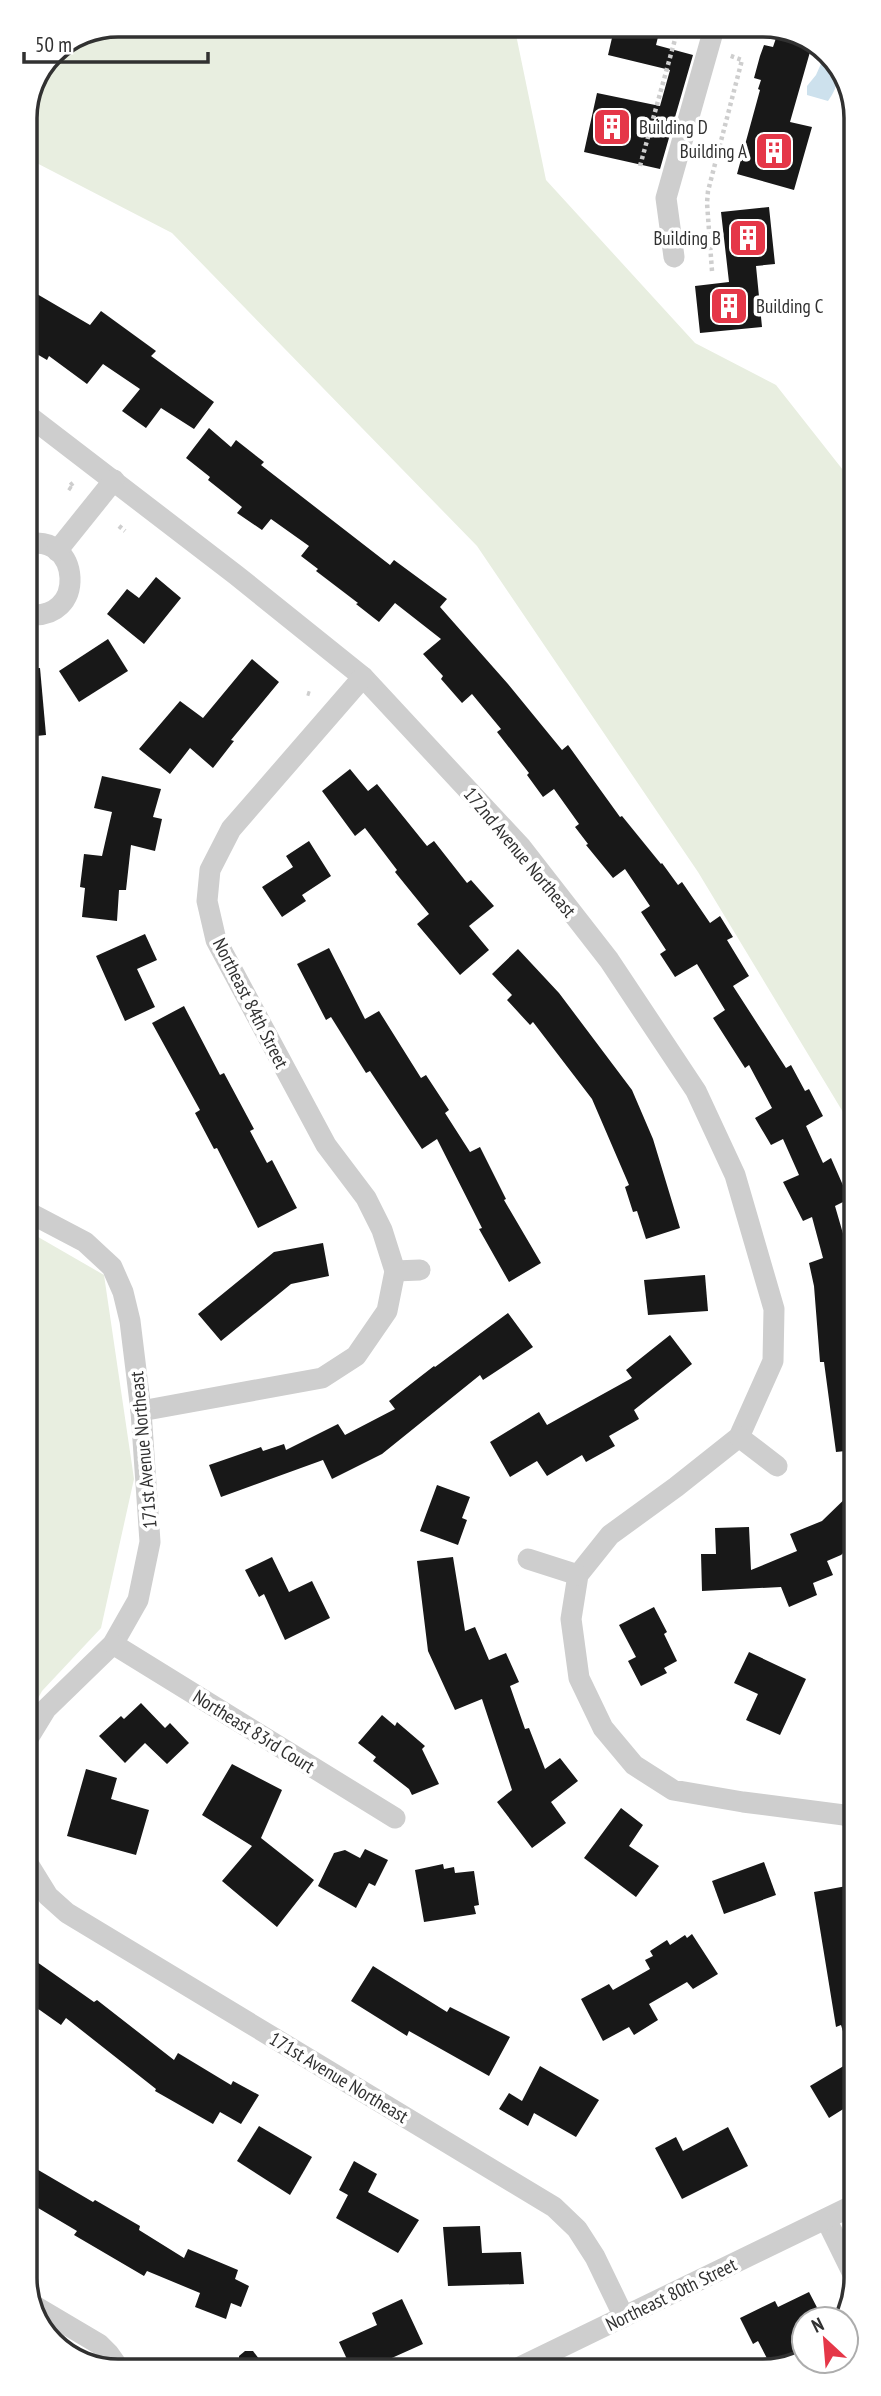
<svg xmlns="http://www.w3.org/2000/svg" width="881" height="2396" viewBox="0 0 881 2396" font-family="'PT Sans Narrow',sans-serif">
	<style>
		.green { fill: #e8eee0 }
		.water { fill: #cde1ed }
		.building { fill: #181818 }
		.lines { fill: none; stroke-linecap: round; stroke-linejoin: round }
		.path { stroke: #cecece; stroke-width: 4.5; stroke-dasharray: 3.5 3.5; stroke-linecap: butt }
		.minor { stroke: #cecece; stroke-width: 21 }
		.labels { text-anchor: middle; stroke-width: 7; stroke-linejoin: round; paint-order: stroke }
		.poi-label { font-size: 19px; fill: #313131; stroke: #fff; text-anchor: start }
		.street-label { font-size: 19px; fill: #313131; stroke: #fff }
		.rim { fill: none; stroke: #313131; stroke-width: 3.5 }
	</style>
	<rect width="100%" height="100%" fill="#fff"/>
	<g class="green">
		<path d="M118,25H514L546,180L695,343L776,385L854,484L855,1132L698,872L477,546L172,233L25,157V112L52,51Z"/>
		<path d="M26,1230L104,1275L134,1479L101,1628L42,1691L27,1718Z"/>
	</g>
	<path class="water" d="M824,57H831C841,73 839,86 828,101L807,95V86L816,75Z"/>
	<g class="building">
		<path d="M615,25H661L656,45L693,55L660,169L584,152L597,93L660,106L670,70L608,55Z"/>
		<path d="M777,35L812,45L790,122L812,127L794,190L737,174L760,90L758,89L761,80L754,78L760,56L764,45L773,47Z"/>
		<path d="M769,207L775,264L756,266L762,327L700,333L695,286L729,282L721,212Z"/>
		<path d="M25,287L90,325L101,311L156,351L151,356L214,402L194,429L161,408L146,428L122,411L140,389L103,364L87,384L49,356L47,360L25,347Z"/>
		<path d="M209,428L231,447L236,440L264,462L261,465L390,565L394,560L447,599L440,607L508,684L562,750L568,745L620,817L622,816L661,864L662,863L678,885L682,882L710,923L720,916L733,937L727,940L749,976L733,986L786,1068L791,1065L805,1091L809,1089L823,1116L806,1126L823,1163L831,1158L849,1199L835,1206L855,1275V1450L836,1452L824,1362H820L814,1286L809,1263L823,1258L812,1217L803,1221L783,1182L799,1175L783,1139L771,1145L755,1118L772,1108L749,1065L745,1068L713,1018L725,1010L697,964L675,977L660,954L666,950L641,912L650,906L625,869L613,878L586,845L588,844L575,827L579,824L554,789L543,797L527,775L529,773L497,732L501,729L472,694L462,703L441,679L443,676L423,654L441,639L395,603L379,622L356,604L358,603L316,571L318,569L301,556L309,546L271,519L262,530L237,513L242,507L208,480L210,477L186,458Z"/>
		<path d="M156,577L181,598L144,644L107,614L127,589L139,598Z"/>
		<path d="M108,639L128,671L79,702L59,671Z"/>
		<path d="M252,659L279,682L231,740L234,741L213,768L190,748L170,774L139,749L180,701L203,718Z"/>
		<path d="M40,668L46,735L26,737L25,669Z"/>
		<path d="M350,769L368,791L377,784L427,846L434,841L467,883L471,880L494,906L469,926L489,950L460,975L417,924L429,914L395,872L397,870L365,828L355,836L322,791Z"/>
		<path d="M102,776L161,789L153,817L162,819L155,851L131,845L126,890H119L117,921L82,917L85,888L80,887L84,854L102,856L112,812L94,808Z"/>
		<path d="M309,841L331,876L302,895L306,901L282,917L262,887L293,867L286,856Z"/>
		<path d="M145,934L157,960L137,969L155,1007L125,1021L96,956Z"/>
		<path d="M329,948L365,1019L379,1011L421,1078L426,1075L449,1110L445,1113L470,1152L480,1147L506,1199L504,1200L541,1263L509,1282L479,1229L482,1228L437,1139L422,1149L370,1071L366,1073L331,1017L326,1020L297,964Z"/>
		<path d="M518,949L559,993L632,1090L653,1139L680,1228L646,1239L637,1211L633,1212L625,1187L629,1185L592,1099L533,1022L530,1025L507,1000L512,995L492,974Z"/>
		<path d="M184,1006L220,1075L224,1073L254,1129L250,1131L267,1163L272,1160L297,1208L258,1228L217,1148L214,1149L195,1113L200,1110L152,1023Z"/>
		<path d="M323,1243L329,1276L291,1284L221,1341L198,1314L274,1252Z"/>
		<path d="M705,1275L708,1311L648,1315L644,1280Z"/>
		<path d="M508,1313L533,1347L483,1380L480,1375L382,1454L332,1479L323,1460L221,1497L209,1465L261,1447L263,1451L284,1444L286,1450L338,1424L345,1435L395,1409L389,1401L434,1366L435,1367Z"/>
		<path d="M670,1335L692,1364L634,1410L639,1419L609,1436L615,1446L586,1462L582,1455L547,1476L537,1461L510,1477L490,1442L539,1412L547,1425L632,1378L626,1370Z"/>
		<path d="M437,1485L470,1497L462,1518L467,1520L458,1545L420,1531Z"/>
		<path d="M855,1489V1542L841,1555L827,1561L833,1575L813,1583L817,1595L789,1607L781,1587L702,1591L701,1554H716L715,1528L749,1527L751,1570L797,1551L790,1534L822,1521Z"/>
		<path d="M272,1557L289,1592L312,1581L330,1618L285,1640L264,1594L259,1597L245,1570Z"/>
		<path d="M453,1557L465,1631L475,1627L489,1660L506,1653L519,1682L510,1686L525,1729L529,1728L545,1769L560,1758L578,1781L551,1802L566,1823L532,1848L497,1802L512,1790L482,1699L455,1710L428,1651L417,1561Z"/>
		<path d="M654,1607L667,1632L664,1634L677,1661L664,1668L667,1673L641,1686L628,1661L636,1657L619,1625Z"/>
		<path d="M749,1652L806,1679L780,1735L746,1720L758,1694L734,1683Z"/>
		<path d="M141,1703L165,1728L170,1723L189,1743L167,1764L145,1743L125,1763L99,1736L121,1716L124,1719Z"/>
		<path d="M382,1715L395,1726L397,1722L425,1746L422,1749L439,1784L412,1795L409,1789L373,1761L376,1757L358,1743Z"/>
		<path d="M232,1764L282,1790L261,1838L314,1880L277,1927L222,1881L252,1846L202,1815Z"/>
		<path d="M86,1769L117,1778L111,1799L149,1810L136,1855L67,1836Z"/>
		<path d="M621,1808L643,1825L629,1846L659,1866L636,1897L584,1858Z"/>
		<path d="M365,1849L388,1860L375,1886L369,1883L356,1908L318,1886L334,1853L345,1850L360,1858Z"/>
		<path d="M764,1862L776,1895L724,1914L712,1881Z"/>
		<path d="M443,1864L444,1869L454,1867L455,1873L474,1871L479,1905L474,1906L476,1914L424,1922L415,1870Z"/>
		<path d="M852,1885L856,1908V1942L844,1944L856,1980V2101L829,2118L810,2086L852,2061L841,2025L836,2027L814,1892Z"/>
		<path d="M692,1934L718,1974L693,1989L687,1982L649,2004L658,2020L634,2035L629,2027L603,2041L581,1999L609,1984L613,1990L650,1969L645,1960L653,1956L650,1951L667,1940L670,1945L685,1935L687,1938Z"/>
		<path d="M27,1955L94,2002L97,2000L174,2060L178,2053L231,2085L233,2081L259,2095L241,2124L220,2112L213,2124L155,2091L156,2089L66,2018L61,2025L27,2001Z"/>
		<path d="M373,1966L447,2012L450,2007L510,2037L489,2076L409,2031L407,2036L351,2001Z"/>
		<path d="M540,2066L599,2100L576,2137L534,2113L528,2126L499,2109L509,2093L522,2101Z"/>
		<path d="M259,2126L312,2157L290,2195L237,2161Z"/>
		<path d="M728,2127L748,2166L682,2199L655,2148L676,2137L683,2151Z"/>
		<path d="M354,2161L377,2174L368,2192L419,2220L398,2253L336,2218L348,2195L339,2190Z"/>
		<path d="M28,2164L93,2202L95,2200L140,2226L139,2230L184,2258L188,2249L238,2270L235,2279L249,2286L241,2307L231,2303L226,2319L195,2307L200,2293L147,2271L144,2276L74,2235L77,2231L28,2202Z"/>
		<path d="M480,2226L482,2253L521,2252L524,2284L448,2286L443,2227Z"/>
		<path d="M809,2292L823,2319H804V2353L772,2368L758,2341L753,2344L740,2318L775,2301L778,2307Z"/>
		<path d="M402,2299L423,2344L365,2370H352L339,2342L377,2325L372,2313Z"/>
		<path d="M245,2351H253L268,2371H244L239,2364V2356Z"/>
	</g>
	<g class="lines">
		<g class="path">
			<path d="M640,166L679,25"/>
			<path d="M712,271L707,203L708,191L742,60L728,55"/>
			<path d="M73,483L68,487L74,491"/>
			<path d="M119,526L125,531"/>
			<path d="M307,693L310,694"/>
		</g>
		<g class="minor">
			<path d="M674,257L666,198L715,25"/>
			<path d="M25,413L236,575L363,677L521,847L609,960L696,1091L735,1175L774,1309L773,1361L739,1437L676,1487L610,1535L578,1575L571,1619L579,1678L603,1728L634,1765L673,1790L743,1802L844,1815L856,1820"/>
			<path d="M25,545C81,529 89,625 25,614"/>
			<path d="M57,551L114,480"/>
			<path d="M26,1211L85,1242L112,1267L123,1292L130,1321L141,1411L150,1542L138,1600L113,1644L46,1709L27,1740"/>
			<path d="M395,1271L420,1270"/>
			<path d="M141,1411L322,1378L356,1356L387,1311L395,1271L382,1230L366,1198L326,1145L216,940L207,901L210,870L231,829L363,677"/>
			<path d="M739,1437L777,1466"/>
			<path d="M528,1559L578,1575"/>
			<path d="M113,1644L395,1818"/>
			<path d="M27,1862L48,1896L67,1913L554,2207L577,2229L595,2257L624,2317"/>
			<path d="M826,2219L856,2280"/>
			<path d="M28,2302L99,2344L109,2354L121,2371"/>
			<path d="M516,2369L856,2204"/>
		</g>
	</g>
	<defs>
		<symbol id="building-square" viewBox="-11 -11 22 22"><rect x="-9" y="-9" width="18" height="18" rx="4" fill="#e53748" stroke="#fff"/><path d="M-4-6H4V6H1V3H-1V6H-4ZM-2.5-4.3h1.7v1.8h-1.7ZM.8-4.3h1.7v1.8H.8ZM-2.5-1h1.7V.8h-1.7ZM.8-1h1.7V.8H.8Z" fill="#fff"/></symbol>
	</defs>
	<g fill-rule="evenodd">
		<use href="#building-square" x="590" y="105" width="44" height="44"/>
		<use href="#building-square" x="752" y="129" width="44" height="44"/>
		<use href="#building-square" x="726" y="216" width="44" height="44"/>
		<use href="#building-square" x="707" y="284" width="44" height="44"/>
	</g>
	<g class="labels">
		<g class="poi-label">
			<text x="639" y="134">Building D</text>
			<text x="747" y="158" text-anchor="end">Building A</text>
			<text x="721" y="245" text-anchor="end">Building B</text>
			<text x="756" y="313">Building C</text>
		</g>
		<g class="street-label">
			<text transform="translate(520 852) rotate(50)" y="7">172nd Avenue Northeast</text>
			<text transform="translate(251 1003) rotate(63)" y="7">Northeast 84th Street</text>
			<text transform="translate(143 1450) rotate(-95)" y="7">171st Avenue Northeast</text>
			<text transform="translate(254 1731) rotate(32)" y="7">Northeast 83rd Court</text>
			<text transform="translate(339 2077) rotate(31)" y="7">171st Avenue Northeast</text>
			<text transform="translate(671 2294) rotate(-26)" y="7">Northeast 80th Street</text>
		</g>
	</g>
	<path d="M0 0H881V2396H0ZM118 37H763A81 81 0 0 1 844 118V2278A81 81 0 0 1 763 2359H118A81 81 0 0 1 37 2278V118A81 81 0 0 1 118 37Z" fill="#fff" fill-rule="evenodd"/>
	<path class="rim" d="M118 37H763A81 81 0 0 1 844 118V2278A81 81 0 0 1 763 2359H118A81 81 0 0 1 37 2278V118A81 81 0 0 1 118 37Z"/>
	<g transform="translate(825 2340) rotate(334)"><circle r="33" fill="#ffffff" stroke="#adadad" stroke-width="2"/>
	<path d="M0-5L12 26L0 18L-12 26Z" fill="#e53748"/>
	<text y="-10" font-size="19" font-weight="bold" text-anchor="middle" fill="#313131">N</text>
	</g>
	<path d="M24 52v10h184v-10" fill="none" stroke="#313131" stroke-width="3.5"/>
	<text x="35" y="52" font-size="21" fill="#313131" stroke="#ffffff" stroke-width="5" paint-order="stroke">50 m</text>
</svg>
